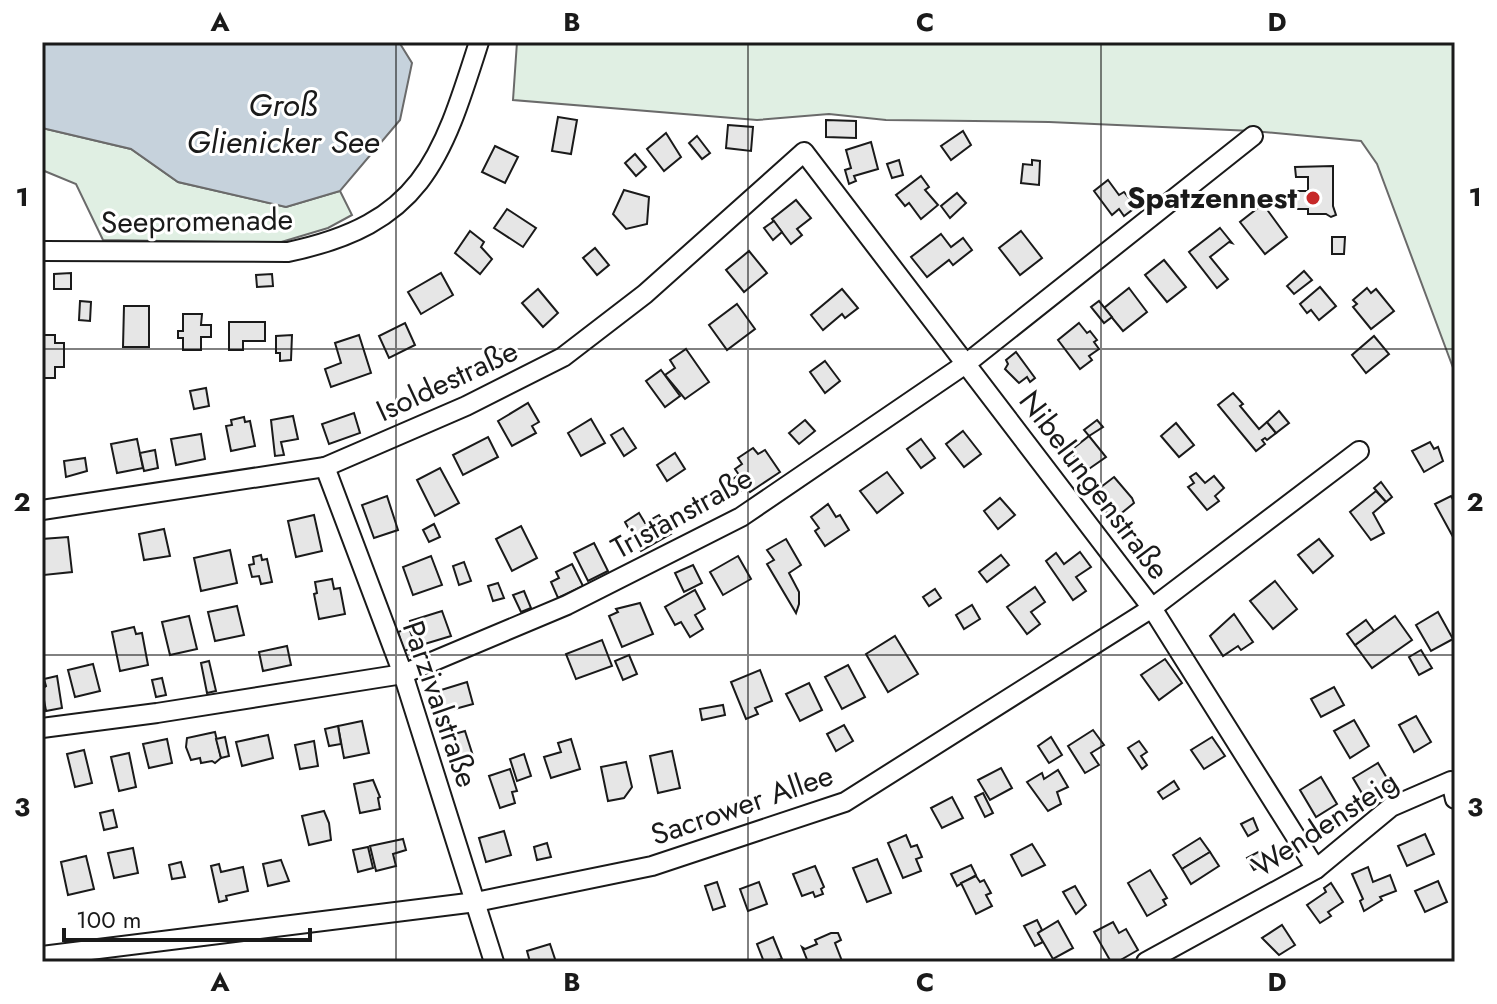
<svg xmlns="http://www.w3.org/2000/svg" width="1497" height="1004" viewBox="0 0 1497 1004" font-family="Jost,sans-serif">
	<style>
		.green { fill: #e0efe3; stroke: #6a6a6a; stroke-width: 2 }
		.water { fill: #c6d2dc; stroke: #6a6a6a; stroke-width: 2 }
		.building { fill: #e6e6e6; stroke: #1a1a1a; stroke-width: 2 }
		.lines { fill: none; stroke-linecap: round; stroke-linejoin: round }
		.minor-casing { stroke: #1a1a1a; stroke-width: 22 }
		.minor { stroke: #fff; stroke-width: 18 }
		.grid { fill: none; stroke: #1a1a1a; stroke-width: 2; stroke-opacity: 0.55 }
		.poi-dot { fill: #c62828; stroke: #fff; stroke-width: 3 }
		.labels { text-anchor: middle; stroke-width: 6; stroke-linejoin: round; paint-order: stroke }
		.poi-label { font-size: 30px; font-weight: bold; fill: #1a1a1a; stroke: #fff; text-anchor: end }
		.street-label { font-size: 30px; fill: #1a1a1a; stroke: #fff }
		.water-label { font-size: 32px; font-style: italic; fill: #1a1a1a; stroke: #fff }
		.neatline { fill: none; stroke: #1a1a1a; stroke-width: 3 }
		.grid-label { font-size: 26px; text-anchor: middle; font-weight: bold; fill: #1a1a1a }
	</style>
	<rect width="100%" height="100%" fill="#fff"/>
	<g class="green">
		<path d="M517,42H1455V373L1377,164L1361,141L1253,131L1049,122L886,120L829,114L757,120L513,100Z"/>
		<path d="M42,128L131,149L178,182L286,207L340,191L352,215L328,228L278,243L103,240L76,184L42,170Z"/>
	</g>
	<path class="water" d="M42,42H399L412,63L400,120L340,191L286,207L178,182L131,149L42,128Z"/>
	<g class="building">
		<path d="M558,117L577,120L571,154L552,151Z"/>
		<path d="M826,120L856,121V138L826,137Z"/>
		<path d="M728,125L753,127L751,151L726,148Z"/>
		<path d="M963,131L971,145L951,160L941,146Z"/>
		<path d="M666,133L681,157L664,171L647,149Z"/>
		<path d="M697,136L710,153L702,159L689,143Z"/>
		<path d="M871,142L878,169L854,176L856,181L849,184L845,170L851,168L846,150Z"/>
		<path d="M495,146L518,157L505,183L482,172Z"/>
		<path d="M635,154L646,167L636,176L625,163Z"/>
		<path d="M899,160L903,175L892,178L887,164Z"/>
		<path d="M1032,160L1040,161L1039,185L1021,183L1023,164L1032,165Z"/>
		<path d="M1333,166V206L1336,215L1331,217L1326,214H1308V209H1293V191H1308V177H1296L1295,167Z"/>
		<path d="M921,176L929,187L925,190L938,205L921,219L909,203L905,206L896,195Z"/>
		<path d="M1108,180L1119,195L1124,192L1136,207L1124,216L1119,209L1112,215L1094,191Z"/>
		<path d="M624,190L649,197L647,224L626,229L613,214Z"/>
		<path d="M957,193L966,203L950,218L941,206Z"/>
		<path d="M796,200L811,218L797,229L802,235L791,244L772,219Z"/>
		<path d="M1263,204L1287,237L1265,254L1240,222Z"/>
		<path d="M507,209L536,228L523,247L494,228Z"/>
		<path d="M774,221L782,232L773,240L764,228Z"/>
		<path d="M1220,228L1232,243L1229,242L1210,257L1228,279L1217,288L1189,252Z"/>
		<path d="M470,231L484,242L481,247L492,259L480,274L455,253Z"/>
		<path d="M1021,231L1042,258L1020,275L999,248Z"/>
		<path d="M941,234L951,247L963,238L972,250L953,265L949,260L927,277L911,257Z"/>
		<path d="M1332,237H1345L1344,254H1332Z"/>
		<path d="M595,248L609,265L597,275L583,258Z"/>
		<path d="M749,251L767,273L744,292L726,270Z"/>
		<path d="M1164,260L1186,287L1167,302L1145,275Z"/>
		<path d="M1304,271L1312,280L1294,294L1287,286Z"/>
		<path d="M71,273V289H54V274Z"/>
		<path d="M441,273L453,295L421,314L408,292Z"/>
		<path d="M272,274L273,286L257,287L256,275Z"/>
		<path d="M1320,287L1336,306L1319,320L1311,310L1307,313L1300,304Z"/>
		<path d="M1129,288L1147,312L1123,331L1104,308Z"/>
		<path d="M1367,288L1371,293L1376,289L1394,311L1371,329L1353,307L1357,304L1353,300Z"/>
		<path d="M538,289L558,313L543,327L522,303Z"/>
		<path d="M842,289L858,308L845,318L842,314L823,330L811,315Z"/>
		<path d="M80,301L91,302L90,321L79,320Z"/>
		<path d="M1099,301L1112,317L1104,323L1091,307Z"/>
		<path d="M737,304L755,329L727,350L709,325Z"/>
		<path d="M124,306H149V347H123Z"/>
		<path d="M183,314H202L201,325H211V337H201V350H183V338H178V331H183Z"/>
		<path d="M229,322H265V341H243V350H229Z"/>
		<path d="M405,323L415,345L389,358L379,336Z"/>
		<path d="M1079,323L1087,333L1090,331L1097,340L1094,342L1099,349L1089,356L1092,360L1080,369L1058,340Z"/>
		<path d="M42,335H55V343H64V367H55V378H42Z"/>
		<path d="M292,335L291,360L280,361V353H276V336Z"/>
		<path d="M359,335L371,373L331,387L325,369L341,363L335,343Z"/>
		<path d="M1374,336L1389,354L1366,373L1352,355Z"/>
		<path d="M686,349L709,382L685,399L665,375L675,368L670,360Z"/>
		<path d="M1016,352L1035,378L1030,382L1027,377L1019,383L1005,369L1008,364L1006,360Z"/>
		<path d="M825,361L840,381L825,393L810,372Z"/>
		<path d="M661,370L680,396L665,407L646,381Z"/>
		<path d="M206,388L209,406L194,409L190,391Z"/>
		<path d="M1233,393L1243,404L1240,406L1259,429L1267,422L1276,433L1267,440L1265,438L1262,440L1265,444L1256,451L1218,405Z"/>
		<path d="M528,403L539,422L532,426L536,433L512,446L498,421Z"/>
		<path d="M1279,411L1289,423L1276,433L1267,422Z"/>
		<path d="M354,413L360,433L329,444L322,424Z"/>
		<path d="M293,416L298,439L281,442L284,455L275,456L271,420Z"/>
		<path d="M244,417L245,422L250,421L255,446L231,451L226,426L232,425L231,420Z"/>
		<path d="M591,419L605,443L581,456L568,433Z"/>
		<path d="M805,420L815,431L799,444L789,433Z"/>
		<path d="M1097,420L1103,427L1089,436L1084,430Z"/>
		<path d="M1176,423L1194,445L1179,457L1161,436Z"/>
		<path d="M623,428L636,448L624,456L611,435Z"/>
		<path d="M963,431L981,454L964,467L946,444Z"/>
		<path d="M201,434L205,459L176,465L171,439Z"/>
		<path d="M1089,436L1106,457L1086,471L1070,451Z"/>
		<path d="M488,437L498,457L463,475L453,455Z"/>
		<path d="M137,439L143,468L117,473L111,444Z"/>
		<path d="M921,439L935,458L921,468L907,449Z"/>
		<path d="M1430,442L1434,449L1438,447L1443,461L1424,472L1412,451Z"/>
		<path d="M753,448L758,454L765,450L780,472L750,492L747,487L739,492L731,480L739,475L735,469L742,464L738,458Z"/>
		<path d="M155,450L158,468L144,471L140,453Z"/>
		<path d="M675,453L685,469L667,481L657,465Z"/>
		<path d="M85,458L87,471L66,477L64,461Z"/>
		<path d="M440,468L459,503L435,516L417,480Z"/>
		<path d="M887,472L903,493L877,513L860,491Z"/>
		<path d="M1196,473L1205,483L1214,476L1224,488L1215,496L1219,501L1207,510L1188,487L1194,483L1190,477Z"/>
		<path d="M1114,477L1132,498L1134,503L1113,520L1092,494Z"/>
		<path d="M1381,482L1392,497L1386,502L1374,488Z"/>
		<path d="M1376,491L1386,502L1373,513L1384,533L1371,540L1350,512Z"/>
		<path d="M387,496L398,530L374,538L362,505Z"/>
		<path d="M1451,496L1455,503L1453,537L1435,504Z"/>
		<path d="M1000,498L1015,515L998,529L984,511Z"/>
		<path d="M828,504L836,517L840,515L849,530L825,546L815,531L819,528L811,517Z"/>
		<path d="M639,513L645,523L659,515L671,534L641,551L625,522Z"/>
		<path d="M314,515L322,551L296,557L288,521Z"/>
		<path d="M434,524L440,537L429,542L423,530Z"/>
		<path d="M521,526L537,558L512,571L496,539Z"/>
		<path d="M164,529L170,556L144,560L139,534Z"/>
		<path d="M68,537L72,572L44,575L42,539Z"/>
		<path d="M786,539L801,565L789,573L799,592V604L796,613L767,564L774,560L767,550Z"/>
		<path d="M1319,539L1333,556L1313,573L1298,555Z"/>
		<path d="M594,543L608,571L588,581L574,553Z"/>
		<path d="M230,550L237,583L201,591L194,558Z"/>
		<path d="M1080,552L1091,567L1076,577L1086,591L1073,600L1046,561L1056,553L1064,564Z"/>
		<path d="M261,555L262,560L267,559L272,582L261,584L259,576L252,577L249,565L254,564L253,557Z"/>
		<path d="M1001,555L1009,565L987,582L979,572Z"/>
		<path d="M431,556L442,585L413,595L403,567Z"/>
		<path d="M738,556L751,579L723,595L710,572Z"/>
		<path d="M464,562L471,581L459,585L453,566Z"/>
		<path d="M572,564L583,586L558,598L551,582L559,578L556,572Z"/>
		<path d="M693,565L702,583L684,592L675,573Z"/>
		<path d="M332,579L334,589L340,588L345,614L319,619L314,594L317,593L315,582Z"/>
		<path d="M1275,581L1297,609L1273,629L1250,601Z"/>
		<path d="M498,583L504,598L493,601L488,586Z"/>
		<path d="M1035,587L1045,602L1031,612L1040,624L1027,634L1007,607Z"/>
		<path d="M935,589L941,598L929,606L923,597Z"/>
		<path d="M695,590L705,609L695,615L703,629L690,637L681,622L675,625L665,607Z"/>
		<path d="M524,591L531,608L521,612L513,595Z"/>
		<path d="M640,603L653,634L622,647L609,616L618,612L616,609Z"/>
		<path d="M972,605L980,619L964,629L956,615Z"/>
		<path d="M237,606L244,635L215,641L208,612Z"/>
		<path d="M442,611L451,636L418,646L410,621Z"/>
		<path d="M1438,612L1453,639L1431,651L1416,625Z"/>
		<path d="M1234,614L1253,642L1241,650L1238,646L1223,656L1210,636Z"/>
		<path d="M189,616L197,649L170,655L162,622Z"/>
		<path d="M1395,616L1412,640L1372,668L1355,645Z"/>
		<path d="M1366,620L1374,631L1355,645L1347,634Z"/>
		<path d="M134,627L136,634L142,633L148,665L120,671L112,632Z"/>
		<path d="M409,628L416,647L404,651L398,632Z"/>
		<path d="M895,636L918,674L888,692L866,654Z"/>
		<path d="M602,640L612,666L576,679L566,654Z"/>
		<path d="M287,646L291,665L263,671L259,652Z"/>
		<path d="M1421,650L1432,668L1419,675L1409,657Z"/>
		<path d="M629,655L637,674L623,680L615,661Z"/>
		<path d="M1165,659L1182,683L1159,700L1141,675Z"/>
		<path d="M209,661L216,691L207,693L201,663Z"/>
		<path d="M93,664L100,691L75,697L68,670Z"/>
		<path d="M848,665L865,697L842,709L825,677Z"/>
		<path d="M760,670L772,701L755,708L758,714L746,719L731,682Z"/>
		<path d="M57,676L62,708L46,711L42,689L46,686L44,679Z"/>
		<path d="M162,678L166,695L156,697L152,680Z"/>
		<path d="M467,682L473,704L444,712L438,691Z"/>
		<path d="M809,683L822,710L800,721L786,694Z"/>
		<path d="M1334,687L1344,705L1321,717L1311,699Z"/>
		<path d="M723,705L725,715L702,720L700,709Z"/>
		<path d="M1416,716L1431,742L1414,752L1399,725Z"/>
		<path d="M1354,720L1369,746L1350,758L1334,731Z"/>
		<path d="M362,721L369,753L344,758L338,726Z"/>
		<path d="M844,725L853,741L836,751L827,734Z"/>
		<path d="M338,726L341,744L329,746L325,729Z"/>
		<path d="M1093,730L1104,745L1091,753L1099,765L1085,773L1068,746Z"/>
		<path d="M465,731L473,756L459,761L451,735Z"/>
		<path d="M215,732L221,758L215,763L212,761L201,763L200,758L191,760L186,747L187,738Z"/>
		<path d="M268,735L273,758L242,766L236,742Z"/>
		<path d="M225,737L229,756L221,758L216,739Z"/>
		<path d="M1051,737L1062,755L1049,763L1038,746Z"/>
		<path d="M1212,737L1225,756L1204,769L1191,750Z"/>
		<path d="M167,739L172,763L149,768L143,744Z"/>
		<path d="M571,739L580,769L551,778L544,757L561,752L558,743Z"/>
		<path d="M314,741L318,766L300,769L295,745Z"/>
		<path d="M1139,741L1147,752L1141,756L1147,765L1142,769L1128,748Z"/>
		<path d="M84,750L92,783L75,787L67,754Z"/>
		<path d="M672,751L680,788L658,793L650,756Z"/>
		<path d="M129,753L136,787L119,791L111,757Z"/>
		<path d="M524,754L531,776L517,781L510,759Z"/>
		<path d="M626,762L632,787L624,798L608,801L601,767Z"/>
		<path d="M1378,763L1391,785L1366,800L1353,778Z"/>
		<path d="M1001,768L1012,788L990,800L978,780Z"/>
		<path d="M510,769L517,791L512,792L515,803L500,808L489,776Z"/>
		<path d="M1058,770L1068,787L1057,792L1061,804L1048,811L1027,782L1042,773L1044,779Z"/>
		<path d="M1321,777L1337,804L1316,817L1300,790Z"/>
		<path d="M373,780L380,797L378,798L380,809L360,813L354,784Z"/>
		<path d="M1174,781L1179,789L1163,799L1158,792Z"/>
		<path d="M983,793L993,813L985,817L975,797Z"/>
		<path d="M952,797L963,818L942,828L931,808Z"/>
		<path d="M113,810L117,827L104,830L100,813Z"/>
		<path d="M324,811L329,823L331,840L309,845L302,816Z"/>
		<path d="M1253,818L1258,830L1248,836L1241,824Z"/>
		<path d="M504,831L511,855L486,862L479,838Z"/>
		<path d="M1425,834L1434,854L1407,866L1398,846Z"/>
		<path d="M906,835L911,847L917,845L922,857L916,859L921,871L903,878L888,843Z"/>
		<path d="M1200,838L1210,852L1182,869L1173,855Z"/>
		<path d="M403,839L406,850L393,854L396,866L376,871L370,846Z"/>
		<path d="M547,843L551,857L537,860L534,847Z"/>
		<path d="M1032,844L1045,865L1022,876L1011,855Z"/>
		<path d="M368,847L373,868L358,872L353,850Z"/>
		<path d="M133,848L138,873L114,878L108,853Z"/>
		<path d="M1260,851L1266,863L1254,870L1247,858Z"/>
		<path d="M1210,852L1219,866L1191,884L1182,869Z"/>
		<path d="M86,856L94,889L68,895L61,862Z"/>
		<path d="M877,859L891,893L867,902L853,868Z"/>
		<path d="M281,860L289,881L268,886L263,864Z"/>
		<path d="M181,862L185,877L172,879L169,865Z"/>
		<path d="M219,864L221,872L243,867L248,891L226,896L227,900L219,902L211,866Z"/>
		<path d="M971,865L976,875L957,886L951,874Z"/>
		<path d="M815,866L824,887L821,889L823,894L815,897L813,892L802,896L793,874Z"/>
		<path d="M1368,867L1373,882L1390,875L1396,891L1380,897L1382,900L1364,911L1360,901L1363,899L1352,874Z"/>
		<path d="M1150,870L1167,898L1163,900L1166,905L1147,916L1128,883Z"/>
		<path d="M976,876L980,882L984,880L991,893L986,895L992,906L976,914L961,883Z"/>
		<path d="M1438,881L1447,902L1425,912L1415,891Z"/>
		<path d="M717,882L725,906L713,910L705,886Z"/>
		<path d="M759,882L767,904L748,911L740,889Z"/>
		<path d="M1331,883L1343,902L1328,912L1331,916L1320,923L1307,905L1326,892L1324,888Z"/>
		<path d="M1075,886L1086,905L1076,914L1063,892Z"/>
		<path d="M1037,920L1042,930L1038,933L1043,942L1035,946L1024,926Z"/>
		<path d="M1058,921L1073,948L1053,959L1038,933Z"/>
		<path d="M1113,922L1119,933L1126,929L1138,950L1117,962H1111L1094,932Z"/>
		<path d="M1282,925L1295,945L1279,955L1262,938Z"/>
		<path d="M831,933H838L841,940L835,943L842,961L808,962L802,947L805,949L817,944L815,940Z"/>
		<path d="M773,937L782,959L764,962L757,944Z"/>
		<path d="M550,944L556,962H530L527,951Z"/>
	</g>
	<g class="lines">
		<defs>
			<g id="minor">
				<path d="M42,251L288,252C421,224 441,162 479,42"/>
				<path d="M325,467L403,674L494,962"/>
				<path d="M42,510L325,467L466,406L563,357L645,294L804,152L1152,608L1316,869"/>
				<path d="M42,728L157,713L403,674L567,605L741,517L967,363L1253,136"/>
				<path d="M42,956L476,902L652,866L845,802L1152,608L1359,451"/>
				<path d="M1146,962L1316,869L1391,807L1451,781L1455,799"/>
			</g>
		</defs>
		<use href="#minor" class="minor-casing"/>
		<use href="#minor" class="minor"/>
	</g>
	<path class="grid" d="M396,42V962M748,42V962M1101,42V962M42,349H1455M42,655H1455"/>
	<circle class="poi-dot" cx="1313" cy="198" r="8"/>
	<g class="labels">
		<g class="poi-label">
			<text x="1297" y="208">Spatzennest</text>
		</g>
		<g class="street-label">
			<text transform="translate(197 221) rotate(-1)" y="10">Seepromenade</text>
			<text transform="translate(447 381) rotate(-25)" y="10">Isoldestraße</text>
			<text transform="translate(1094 485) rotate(53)" y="10">Nibelungenstraße</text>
			<text transform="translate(682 513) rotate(-29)" y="10">Tristanstraße</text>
			<text transform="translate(440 704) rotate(71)" y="10">Parzivalstraße</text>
			<text transform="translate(742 805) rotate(-19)" y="10">Sacrower Allee</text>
			<text transform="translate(1325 824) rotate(-33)" y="10">Wendensteig</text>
		</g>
		<g class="water-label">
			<text x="283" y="116">Groß<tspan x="283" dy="37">Glienicker See</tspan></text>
		</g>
	</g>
	<rect width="1497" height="1004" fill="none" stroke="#ffffff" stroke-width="88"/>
	<path d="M64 928v12h246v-12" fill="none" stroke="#1a1a1a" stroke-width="4"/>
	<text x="76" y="928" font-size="24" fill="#1a1a1a" stroke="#ffffff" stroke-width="6" paint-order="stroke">100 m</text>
	<rect x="44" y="44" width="1409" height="916" class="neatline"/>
	<g class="grid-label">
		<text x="220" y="31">A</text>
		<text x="572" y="31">B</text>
		<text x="925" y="31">C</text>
		<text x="1277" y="31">D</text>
		<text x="22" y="206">1</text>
		<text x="1475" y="206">1</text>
		<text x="22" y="511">2</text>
		<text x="1475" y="511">2</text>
		<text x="22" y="816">3</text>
		<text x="1475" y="816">3</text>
		<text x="220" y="991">A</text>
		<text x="572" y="991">B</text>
		<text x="925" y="991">C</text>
		<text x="1277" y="991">D</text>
	</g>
</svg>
